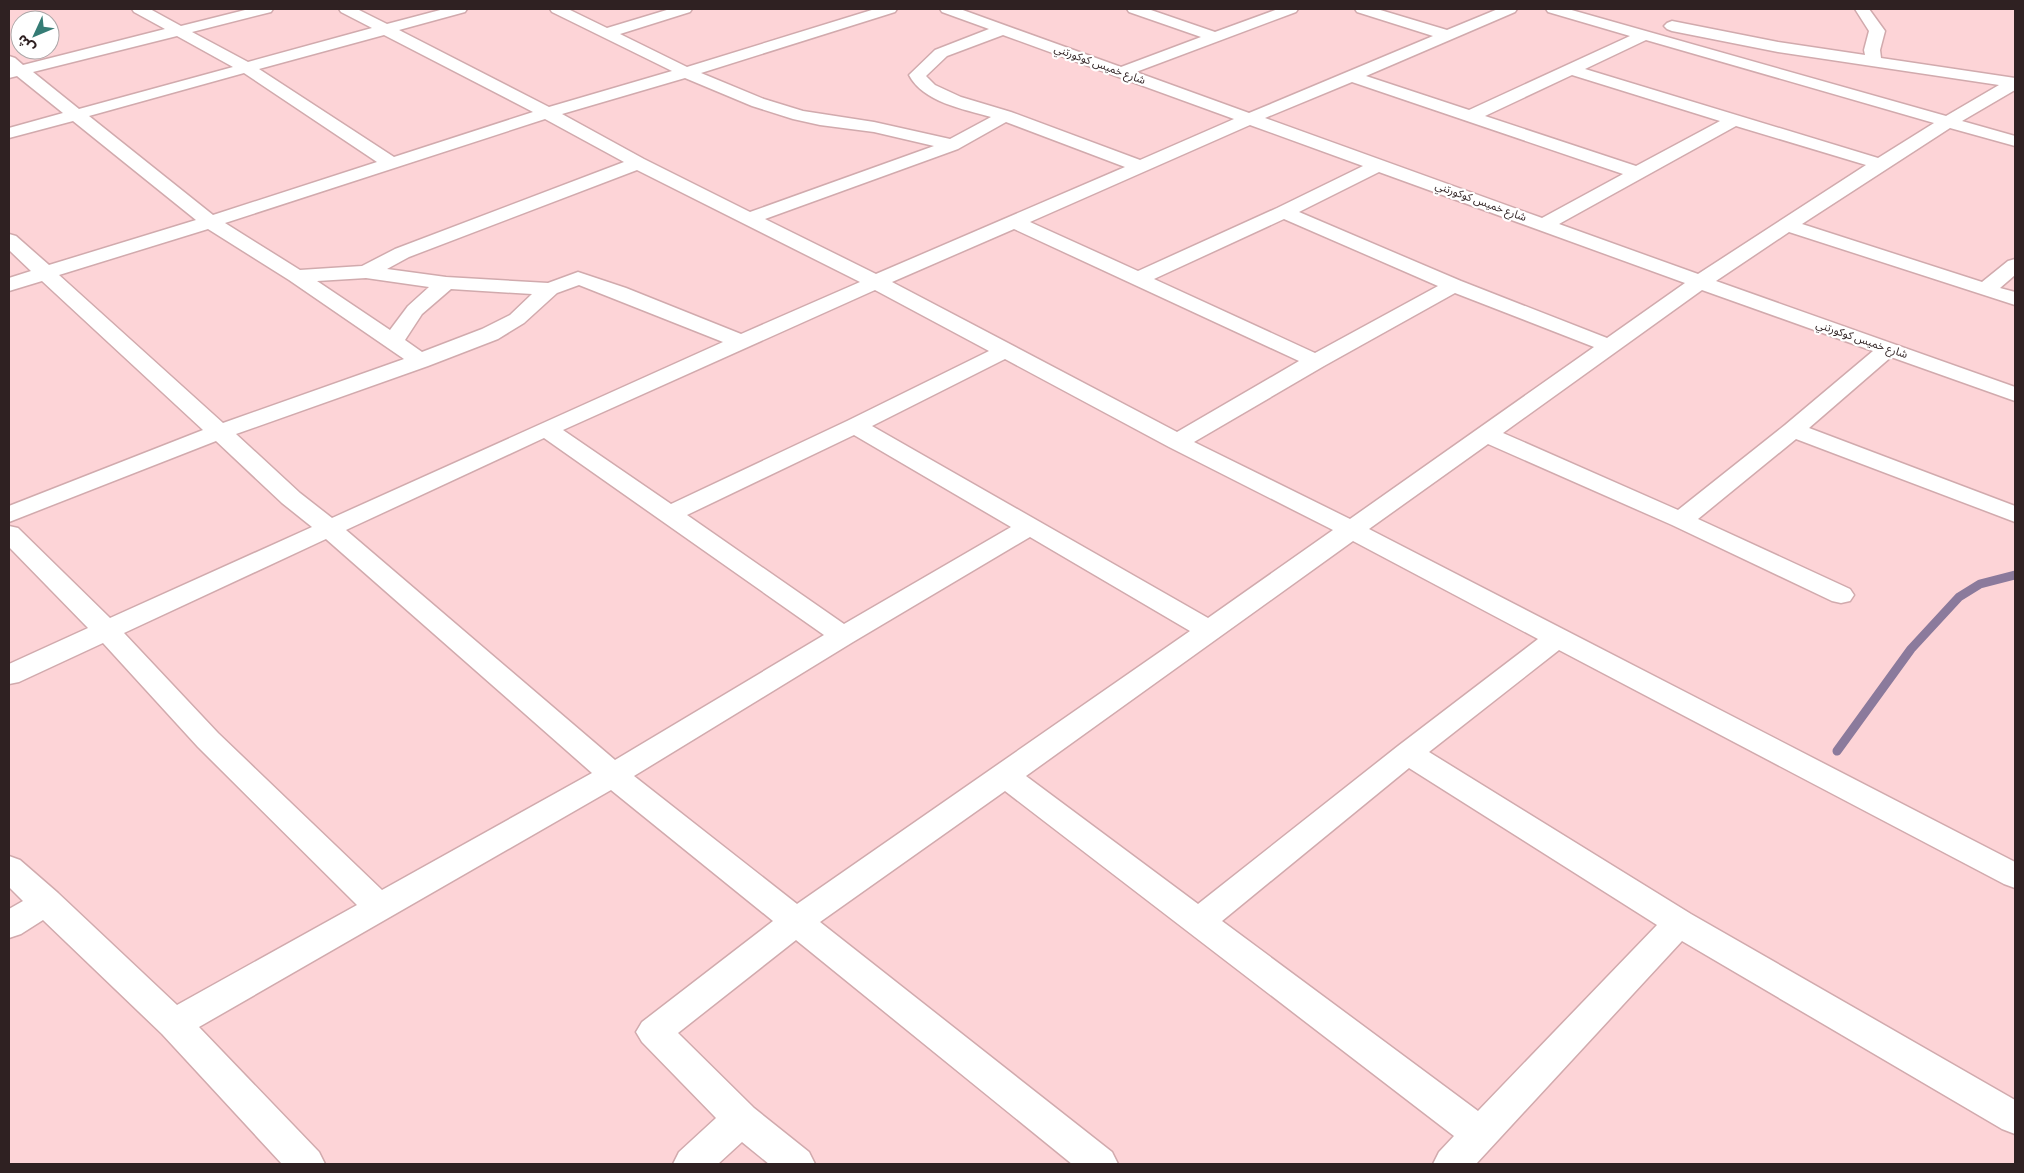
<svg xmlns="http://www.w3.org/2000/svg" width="2024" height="1173" viewBox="0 0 2024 1173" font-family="'Public Sans','Noto Sans Arabic',sans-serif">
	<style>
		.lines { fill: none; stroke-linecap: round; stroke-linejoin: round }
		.stream { stroke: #8b7a9c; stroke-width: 9 }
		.minor-casing { stroke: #d1aaad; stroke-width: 3 }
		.minor { fill: #fff; fill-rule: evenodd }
		.labels { text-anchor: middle; stroke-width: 4.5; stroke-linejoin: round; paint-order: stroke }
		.far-street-label { font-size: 11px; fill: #2f2122; stroke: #fff }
	</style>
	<rect width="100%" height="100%" fill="#fdd4d7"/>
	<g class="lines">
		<path class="stream" d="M1837,751L1911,649L1959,597L1980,584L2015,575"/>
		<defs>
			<path id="minor" d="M132,9H150L181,26L249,9H273L271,12L192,32L248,62L372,28L341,12L339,9H357L387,24L444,9H467L465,12L399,30L549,107L672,71L552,12L550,9H568L607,28L670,9H692L690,12L620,34L687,67L875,9H897L895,12L701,73L764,99L803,111L874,122L950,139L991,117C963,109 923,102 909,75L935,50L989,29L942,12L940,9H960L1121,67L1201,37L1129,12L1127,9H1148L1215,32L1278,9H1298L1296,12L1136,72L1249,113L1433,36L1357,12L1355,9H1377L1447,30L1498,9H1517L1515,12L1366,76L1469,110L1630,36L1548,12L1546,9H1568L1946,116L1999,85L1778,52L1672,31L1667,29L1664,26L1667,23L1672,21L1778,42L1865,55L1864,50L1869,31L1855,9H1869L1885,31L1880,50L1881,58L2015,78V90L1962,121L2015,136V146L1950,128L1802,224L1982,282L2008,261L2015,259V275L2000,288L2015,292V305L1789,232L1716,281L2015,387V401L1891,357L1809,428L2015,506V522L1796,439L1698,519L1850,589L1854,595L1850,601L1841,603L1832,601L1672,525L1488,444L1369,529L2015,862V888L2004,884L1559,650L1429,752L1691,914L2015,1100V1134L2002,1129L1682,941L1476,1164H1433L1439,1152L1454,1136L1005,791L820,922L1112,1152L1118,1164H1072L796,940L678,1033L754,1108L809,1152L815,1164H769L742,1142L718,1164H673L679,1152L716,1118L642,1042L636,1032L642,1022L773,921L611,790L199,1027L319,1152L325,1164H282L162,1034L43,920L21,934L9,938V909L23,901L9,887V856L20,860L58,893L177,1005L357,905L198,747L103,643L19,682L9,684V664L88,628L9,547V526L18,528L110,618L312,527L282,503L216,441L9,522V506L203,430L42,281L9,291V278L31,271L9,250V234L16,236L49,265L196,220L73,121L9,138V128L63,113L17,76L9,78V56L15,58L23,65L165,29L134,12ZM384,35L533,112L394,157L259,69ZM1003,35L1234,119L1140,160L1011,112L961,97L935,85L926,76L947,56ZM177,36L233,67L79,109L33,72ZM1646,40L1934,123L1878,158L1585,69ZM244,73L377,162L213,215L89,116ZM1572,75L1720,121L1636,166L1485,116ZM685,78L752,106L793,119L820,125L874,132L934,146L750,212L644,159L562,114ZM1352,82L1623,174L1542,218L1265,118ZM545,119L624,162L395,249L362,266L300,270L225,223ZM1006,122L1125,167L876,274L765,219L958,149ZM1250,125L1363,166L1277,208L1138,271L1030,222ZM1736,126L1866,165L1698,274L1559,224ZM637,170L860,282L741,334L626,288L578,272L548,283L446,277L387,269L409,257ZM1379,172L1685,283L1607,338L1461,281L1299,212ZM1284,219L1438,286L1315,353L1154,279ZM208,229L289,280L404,359L223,423L59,275ZM1014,229L1299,361L1177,432L892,282ZM366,278L429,287L408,306L390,330L317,281ZM579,285L723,342L332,518L300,493L236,434L428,366L498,339L524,323L557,293ZM451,289L532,294L510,315L482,329L422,352L405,340L422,314ZM875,290L989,351L847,421L671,504L563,430ZM1702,290L1873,351L1785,425L1678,510L1503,433ZM1455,293L1594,347L1350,519L1194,442L1324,366ZM1005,359L1169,447L1333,530L1208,618L872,426ZM854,435L1011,527L844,624L687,515ZM544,438L824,635L615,760L346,530ZM1030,537L1190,631L797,904L634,776L853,642ZM326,539L592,773L382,890L218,733L124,633ZM1353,541L1538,639L1398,746L1198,904L1026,776ZM1409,768L1657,925L1478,1111L1222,921Z"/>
		</defs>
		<use href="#minor" class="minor-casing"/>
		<use href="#minor" class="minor"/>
	</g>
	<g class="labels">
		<g class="far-street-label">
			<text transform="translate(1100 64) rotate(20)" y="4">شارع خميس كوكورتني</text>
			<text transform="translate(1481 201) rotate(20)" y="4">شارع خميس كوكورتني</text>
			<text transform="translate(1862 339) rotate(19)" y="4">شارع خميس كوكورتني</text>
		</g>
	</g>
	<rect width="2024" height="1173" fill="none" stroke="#2f2122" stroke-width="20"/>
	<g transform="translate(35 35) rotate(226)"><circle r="24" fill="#ffffff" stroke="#aca6a7"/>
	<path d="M0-4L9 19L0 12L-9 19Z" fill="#357c75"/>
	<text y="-8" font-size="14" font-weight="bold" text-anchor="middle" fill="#2f2122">ش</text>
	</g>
</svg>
